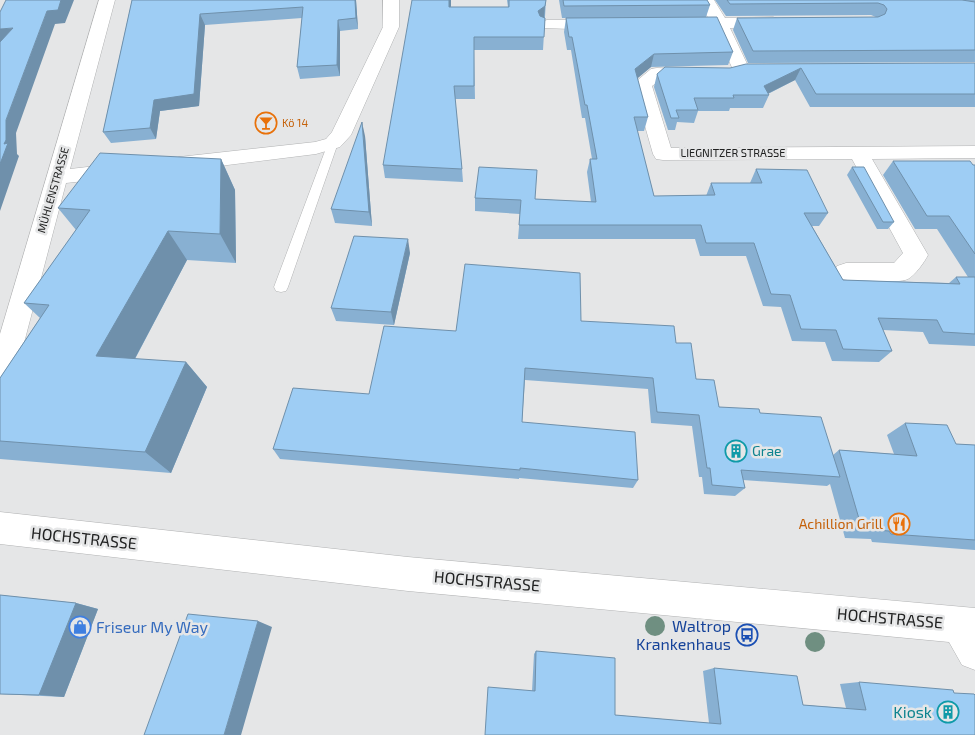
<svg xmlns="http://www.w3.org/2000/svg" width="975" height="735" viewBox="0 0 975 735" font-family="'Exo 2',sans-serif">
	<rect width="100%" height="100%" fill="#e5e6e7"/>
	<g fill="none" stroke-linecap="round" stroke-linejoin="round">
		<g stroke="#b1b2b3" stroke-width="1">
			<path id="service" d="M333 140 338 143 288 287 286 291 281 292 276 291 274 287 328 143Z"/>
		</g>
		<g stroke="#b1b2b3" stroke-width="1">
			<path id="minor" d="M99 0H115L70 169 122 163 129 165 133 170 129 175 122 177 66 183 14 381 10 389 0 393V334Z
				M383 0H399V27L351 135 340 147 316 154 179 171 172 169 169 164 172 159 179 157 315 142 326 139 332 132 383 27Z
				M698 0H714L725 18 773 17 779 19 781 22 779 25 773 27 730 28 750 70 747 74 741 75 735 74 714 28 677 27 675 24 677 21 709 19Z
				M547 20H603L609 22 611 25 609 28 603 30 541 28 539 25 541 22Z
				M657 68 701 70 704 74 701 78C682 83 669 73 652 86L671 148 975 146V158L872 159 928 255C924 263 915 275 908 279 898 284 849 282 837 278L834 272 837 266 846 263H894L903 253 852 159 663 160 656 159 653 154 633 84 651 69Z
				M0 512 408 557 975 608V670L962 665 949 642 408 591 0 544Z"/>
		</g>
		<use href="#service" fill="#fff" fill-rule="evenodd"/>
		<use href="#minor" fill="#fff" fill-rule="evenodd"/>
	</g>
	<g fill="#6f8f81">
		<circle cx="655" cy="626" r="10"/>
		<circle cx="815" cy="642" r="10"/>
	</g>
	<path fill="#88b0d2" d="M132 0H356L358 29 340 31V76L300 79 297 67 302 18 205 25 199 106 160 111 156 139 111 143 103 132Z
		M507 0H546L543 50H474L475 99H455L462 169 463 182 385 178 383 165 451 7H508Z
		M559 0H707L710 5 706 17 733 52 728 65 651 67 637 78 648 117 644 131H637L654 196H706L711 183H750L756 169 828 213 819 226H812L843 280 949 283 956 277H968L937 229H915L883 175 893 161 975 165V346L929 344 923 332 883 330 892 351 879 362 832 361 825 342 792 341 781 307 763 306 746 256H700L695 239H518L520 214 475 211V198L535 199 591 202 587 172 590 159H592L585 118H582L571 50H567L564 32 566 18H634H562Z
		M715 0H975V62L748 63 733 30 737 18 876 17 871 15 726 16Z
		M975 63V107H810L795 80 768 94 769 95 763 108H730L729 111H698L694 123 677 122 675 130H668L654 87 657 74 730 68Z
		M365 136 372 226 335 223 331 209Z
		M221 159 235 190 236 263 187 260 135 359 186 362 207 387 171 473 0 459V378L40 318 24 303 76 230 58 208Z
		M852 167 894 222 888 229H877L847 175Z
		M410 253 394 325 336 321 331 308Z
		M581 321 676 343 696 379 719 407 760 413 833 455 839 450 894 454 887 435 905 423 956 444 975 445V550L872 542 871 539 845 538 830 484 827 486 743 480 745 488 735 496 704 494 702 477H699L692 426 651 423 648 389 525 380 522 422 638 480 633 488 519 478V479L280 459 273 449 369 394 456 331Z
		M0 595 76 603 98 609 64 697 0 694Z
		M536 651 615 715 709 723 703 671 714 668 803 705 846 708 840 684 859 682 975 735H485L532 691 534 654Z"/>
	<path fill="#6f90ab" d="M61 0H74L65 23 55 24 16 133 17 154 19 156 0 211V164L6 120 47 11Z
		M355 0H356L358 29 356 18Z
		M449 0H451V6L449 20Z
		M545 6 544 19 537 24 538 11Z
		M200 14 205 25 199 106 160 111 156 139 150 128 154 100Z
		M338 20 340 31V76L337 65Z
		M13 28 0 43V29Z
		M654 54 651 67 632 83 635 69Z
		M801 68 795 80 765 95 764 86Z
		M362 122 365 136 372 226 369 212Z
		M221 159 235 190 236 263 220 234Z
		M168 231 187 260 123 381 96 356Z
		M408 239 410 253 394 325 391 312Z
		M186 362 207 387 171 473 145 452Z
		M76 603 98 609 64 697 39 695Z
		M258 621 272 627 241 735H224Z"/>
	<path fill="#9ecdf4" stroke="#6f90ab" d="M6 0H61L58 10 47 11 6 120V140L4 144 8 143 0 164V42L13 28 0 29V12Z
		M132 0H355L356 18 338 20 337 65 297 67 303 7 200 14 194 94 154 100 150 128 103 132Z
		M412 0H449V7H509V0H546L545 6 538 11 540 16 545 18 544 37H474V86H454L462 169 383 165Z
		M563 0H707L710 5 564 6Z
		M727 0H962L975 2V50L753 51 737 18 878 17 885 14 887 9 884 5 878 3 730 4Z
		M717 17 733 52 654 54 635 69 648 117H634L654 196 715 195 711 183H762L756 169 807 170 828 213H804L843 280 960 284 956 277H975V334L943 332 937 320 878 318 892 351 843 349 836 330 801 329 790 295 771 294 754 243H706L701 225H519L521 200 475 198 479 167 537 170 535 199 596 202 590 159H597L587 105H585L572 37H569L566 18Z
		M975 63V94H816L801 68 764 86 769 95H733L734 98H694L698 110H676L679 118H671L657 74 665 67 730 68 746 64Z
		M362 122 369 212 331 209Z
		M100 153 221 159 220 234 168 231 96 356 186 362 145 452 0 441V378L49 305 24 303 90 210 58 208Z
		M893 161H970L973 165H975V254L949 216H927Z
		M852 167H864L894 222H883Z
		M354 236 408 239 391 312 331 308Z
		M465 264 580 273 581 321 674 326 676 343H691L696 379 714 380 719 407 759 409 760 413 821 417 840 477 741 470 745 488 712 485 710 468H707L699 415 657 412 653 378 525 368 522 422 635 432 638 480 520 468V470L273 449 293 388 369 394 384 326 456 331Z
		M905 423 947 425 956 444 975 445V540L891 534 889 531 862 529 839 450 917 456Z
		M0 595 76 603 39 695 0 694Z
		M188 614 258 621 224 735H144Z
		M536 651 615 658V715L721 724 714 668 797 676 803 705 866 710 859 682 953 690 954 693 974 694 975 695V735H485L488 687 535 691Z"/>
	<defs>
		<g id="bar-ring" transform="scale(1.125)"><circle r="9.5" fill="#e5e6e7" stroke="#e8710a" stroke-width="1.5"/><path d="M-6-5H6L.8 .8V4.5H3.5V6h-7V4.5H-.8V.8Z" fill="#e8710a"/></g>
		<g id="building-ring" transform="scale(1.125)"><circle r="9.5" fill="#e5e6e7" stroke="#0f9aa8" stroke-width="1.5"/><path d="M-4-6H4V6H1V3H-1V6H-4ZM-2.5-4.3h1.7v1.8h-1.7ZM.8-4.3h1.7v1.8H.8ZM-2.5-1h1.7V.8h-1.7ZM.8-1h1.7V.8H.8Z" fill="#0f9aa8"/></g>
		<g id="restaurant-ring" transform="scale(1.125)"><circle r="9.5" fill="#e5e6e7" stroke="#e8710a" stroke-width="1.5"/><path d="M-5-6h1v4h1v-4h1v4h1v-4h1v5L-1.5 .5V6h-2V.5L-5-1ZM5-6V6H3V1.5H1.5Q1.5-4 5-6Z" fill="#e8710a"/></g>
		<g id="shop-ring" transform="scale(1.125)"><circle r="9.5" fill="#e5e6e7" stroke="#3f7fe0" stroke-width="1.5"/><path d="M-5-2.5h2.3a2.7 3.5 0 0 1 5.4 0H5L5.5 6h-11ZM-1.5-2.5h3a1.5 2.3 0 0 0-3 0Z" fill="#3f7fe0"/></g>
		<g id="bus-ring" transform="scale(1.125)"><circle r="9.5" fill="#e5e6e7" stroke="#1a4fb4" stroke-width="1.5"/><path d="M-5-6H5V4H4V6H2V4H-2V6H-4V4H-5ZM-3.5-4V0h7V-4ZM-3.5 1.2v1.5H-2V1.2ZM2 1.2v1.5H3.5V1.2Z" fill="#1a4fb4"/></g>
	</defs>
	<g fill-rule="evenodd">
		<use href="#bar-ring" x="266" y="123"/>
		<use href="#building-ring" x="736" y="451"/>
		<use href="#restaurant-ring" x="899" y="524"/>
		<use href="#shop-ring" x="80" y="627"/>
		<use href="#bus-ring" x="747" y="635"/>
		<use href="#building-ring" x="948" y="712"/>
	</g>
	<g text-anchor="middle" stroke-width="5" stroke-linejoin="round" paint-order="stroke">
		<g font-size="11" fill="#c56008" stroke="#e5e6e7" text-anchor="start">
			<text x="282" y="127">Kö 14</text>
		</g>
		<g font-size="11" fill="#202121" stroke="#e5e6e7">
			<text x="733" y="157">LIEGNITZER STRASSE</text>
			<text transform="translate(53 190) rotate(-74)" y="4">MÜHLENSTRASSE</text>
		</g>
		<g font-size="14" fill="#0d838f" stroke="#e5e6e7" text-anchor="start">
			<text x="752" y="456">Grae</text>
		</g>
		<g font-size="14" fill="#c56008" stroke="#e5e6e7" text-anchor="end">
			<text x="883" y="529">Achillion Grill</text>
		</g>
		<g font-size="16" fill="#202121" stroke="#e5e6e7">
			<text transform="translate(84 538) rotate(6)" y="6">HOCHSTRASSE</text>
			<text transform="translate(487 581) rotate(5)" y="6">HOCHSTRASSE</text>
			<text transform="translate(890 618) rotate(5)" y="6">HOCHSTRASSE</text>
		</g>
		<g font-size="16" fill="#164399" stroke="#e5e6e7" text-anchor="end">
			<text x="731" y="632">Waltrop<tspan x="731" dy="18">Krankenhaus</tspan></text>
		</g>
		<g font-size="16" fill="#366cbe" stroke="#e5e6e7" text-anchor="start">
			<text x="96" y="633">Friseur My Way</text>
		</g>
		<g font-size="16" fill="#0d838f" stroke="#e5e6e7" text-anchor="end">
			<text x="932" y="718">Kiosk</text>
		</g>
	</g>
</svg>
